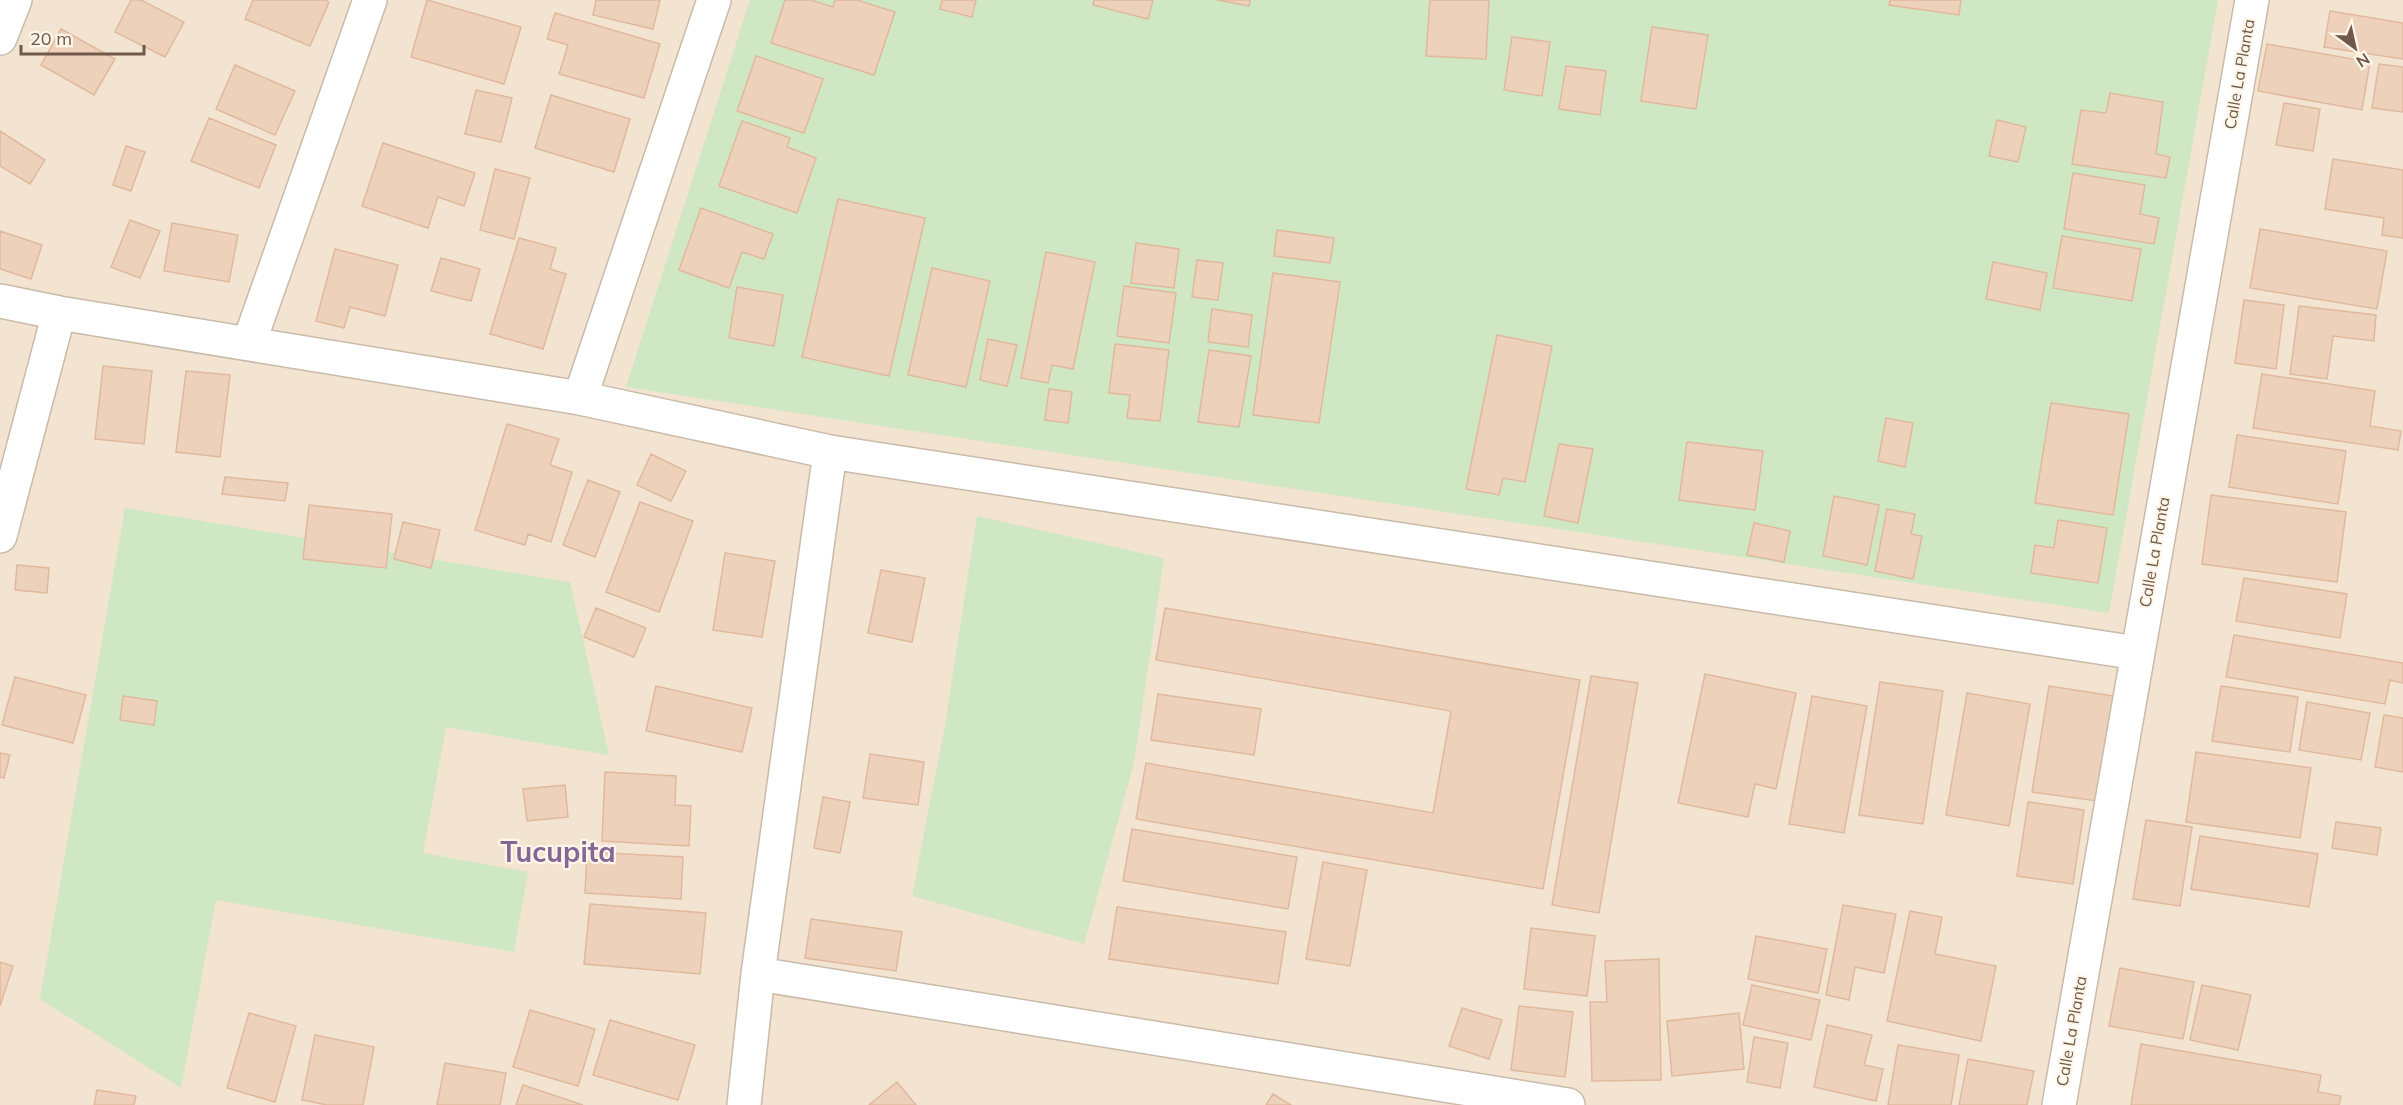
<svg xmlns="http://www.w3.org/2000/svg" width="2403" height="1105" viewBox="0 0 2403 1105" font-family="Mulish,sans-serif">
	<rect width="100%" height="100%" fill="#fbf2e2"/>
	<path fill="#f2e4d1" d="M0 0H2403V1105H0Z"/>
	<path fill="#cfe7c2" d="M750 0H2218L2109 613 626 387Z
		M125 508 570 582 609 755 446 727 423 853 528 872 514 952 216 900 181 1088 40 999Z
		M977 516 1164 558 1134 763 1084 944 912 896 945 725Z"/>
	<path fill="#eed1bb" stroke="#e0b99d" stroke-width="1.5" d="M131 0H141L184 22 165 57 115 32Z
		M253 0H325L329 2 310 46 245 19Z
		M427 0 521 27 504 84 411 57Z
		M596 0H660L653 29 593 15Z
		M785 0H811L833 7 835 0H857L895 12 874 75 771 43Z
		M942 0H976L972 17 940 9Z
		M1094 0H1153L1148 19 1093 5Z
		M1217 0H1250L1249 6Z
		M1430 0H1489L1486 59 1426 56Z
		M1890 0H1961L1959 15 1889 5Z
		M2330 11 2403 23V59L2324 47Z
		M555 13 660 44 644 98 559 74 568 45 547 39Z
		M1652 27 1708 35 1696 109 1641 101Z
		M61 29 115 59 94 95 41 65Z
		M1512 37 1550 42 1542 96 1504 90Z
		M2267 44 2370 62 2362 110 2258 91Z
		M756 56 823 79 804 133 737 111Z
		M2379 64 2403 67V112L2372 108Z
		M235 65 295 91 275 135 216 109Z
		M1566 66 1606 71 1600 115 1559 109Z
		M476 90 512 98 501 142 465 134Z
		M2110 93 2163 102 2156 154 2170 157 2166 178 2072 164 2081 110 2106 113Z
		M551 95 630 119 614 172 535 148Z
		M2284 103 2320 109 2313 151 2276 145Z
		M209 118 276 145 259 188 191 161Z
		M1997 120 2026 127 2018 162 1989 156Z
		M742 121 790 138 787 147 816 158 797 213 719 186Z
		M0 131 45 160 30 184 0 166Z
		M383 143 475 173 464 206 438 197 428 228 362 206Z
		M126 146 145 152 131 191 113 185Z
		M2333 159 2403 170V238L2382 235 2384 218 2325 209Z
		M495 169 530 178 514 239 480 230Z
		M2073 173 2145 185 2140 214 2159 218 2154 244 2064 229Z
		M838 199 925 218 889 376 802 357Z
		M701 208 773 234 764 259 742 252 729 288 679 270Z
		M130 220 160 231 140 278 111 267Z
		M172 223 238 235 229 282 164 271Z
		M2260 229 2387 251 2377 309 2250 288Z
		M1277 230 1334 238 1330 263 1274 256Z
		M0 231 42 245 31 279 0 269Z
		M2062 236 2141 249 2132 301 2053 288Z
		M519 238 556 248 550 269 566 274 543 349 490 334Z
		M1136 243 1179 249 1174 288 1131 283Z
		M335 249 398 265 385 316 350 307 344 328 316 321Z
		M1046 252 1095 262 1073 369 1052 365 1048 383 1021 378Z
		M441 258 480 269 471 301 431 291Z
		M1197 260 1223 263 1218 300 1192 297Z
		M1993 262 2047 273 2040 310 1986 299Z
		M932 268 990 281 966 387 908 375Z
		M1273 273 1340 282 1319 423 1253 415Z
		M1124 286 1176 293 1169 343 1117 336Z
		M737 287 783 295 774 346 729 338Z
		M2244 300 2284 305 2276 369 2235 363Z
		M2299 306 2376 315 2374 341 2333 336 2327 379 2290 374Z
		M1212 309 1252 315 1248 347 1208 342Z
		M1497 335 1552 346 1525 482 1503 478 1499 495 1466 489Z
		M988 339 1017 345 1007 386 980 380Z
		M1115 344 1169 350 1160 421 1127 418 1130 395 1109 393Z
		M1209 350 1251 356 1239 427 1198 422Z
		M103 366 152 371 144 444 95 439Z
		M186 371 230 375 220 457 176 452Z
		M2262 374 2375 391 2370 426 2401 431 2398 450 2253 428Z
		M1049 389 1072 392 1068 423 1045 420Z
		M2051 403 2129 414 2113 515 2035 503Z
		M1886 418 1913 423 1905 467 1878 461Z
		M507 424 559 439 550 465 572 472 551 542 528 534 525 545 475 530Z
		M2237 435 2346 451 2338 504 2229 487Z
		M1687 442 1763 451 1755 510 1679 500Z
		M1559 444 1593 449 1578 523 1544 516Z
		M651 454 686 471 671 501 637 485Z
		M225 477 288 483 285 501 222 494Z
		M588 480 620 492 595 557 563 545Z
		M2211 495 2346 512 2337 582 2202 564Z
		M1834 496 1879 505 1867 565 1823 556Z
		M640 502 693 521 659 612 606 592Z
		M309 505 392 514 386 568 303 559Z
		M1887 509 1915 514 1911 534 1922 536 1913 579 1875 571Z
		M2058 520 2107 528 2098 583 2031 573 2035 545 2054 548Z
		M403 522 440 530 431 568 394 559Z
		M1754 523 1790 531 1784 562 1747 555Z
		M725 553 775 561 762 637 713 630Z
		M17 565 49 568 47 593 15 590Z
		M881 570 925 578 912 642 868 633Z
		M2244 578 2347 594 2340 638 2236 621Z
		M596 608 646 628 634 657 584 637Z
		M1165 608 1580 680 1543 889 1136 819 1146 763 1433 813 1451 711 1156 660Z
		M2234 635 2403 663V683L2390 680 2385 704 2226 677Z
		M1705 674 1796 693 1776 789 1755 784 1748 817 1678 803Z
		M1591 676 1638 683 1599 913 1552 905Z
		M15 677 86 695 73 743 2 725Z
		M1880 682 1943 691 1923 824 1859 815Z
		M656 686 752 708 742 752 646 731Z
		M2049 686 2113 696 2097 801 2032 792Z
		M2221 686 2298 697 2290 752 2212 741Z
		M1967 693 2030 704 2009 826 1946 815Z
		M1158 694 1261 709 1254 755 1151 740Z
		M123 696 157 701 154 725 120 720Z
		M1812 696 1867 706 1844 833 1789 824Z
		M2307 702 2370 713 2361 760 2299 750Z
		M2384 715 2403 718V772L2375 767Z
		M2196 752 2311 768 2300 838 2186 822Z
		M0 753 10 755 4 778 0 777Z
		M870 754 924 762 918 805 863 798Z
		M605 772 676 776 675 805 691 806 689 846 602 841Z
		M565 785 568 817 527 821 523 789Z
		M823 797 850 802 840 853 814 848Z
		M2028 802 2084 810 2073 884 2017 876Z
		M2146 820 2192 827 2180 906 2133 899Z
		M2336 822 2381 828 2377 855 2332 848Z
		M1132 829 1297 857 1288 909 1123 881Z
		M2200 836 2318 854 2309 907 2191 889Z
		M587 852 683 857 681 899 585 893Z
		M1323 862 1367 870 1350 966 1306 959Z
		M590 904 706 913 700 974 584 964Z
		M1843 905 1896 914 1884 973 1855 967 1849 1000 1826 995Z
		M1117 907 1286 932 1278 984 1109 959Z
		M1910 911 1942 917 1935 954 1996 966 1981 1041 1887 1021Z
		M811 919 902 932 896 971 805 958Z
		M1531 928 1595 936 1587 996 1524 989Z
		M1756 936 1827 949 1818 993 1748 979Z
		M1659 959 1661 1080 1592 1081 1590 1002H1607L1605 961Z
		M0 962 13 966 0 1006Z
		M2120 968 2194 982 2183 1039 2109 1026Z
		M1752 985 1820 1000 1811 1040 1743 1025Z
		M2202 985 2251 995 2238 1050 2190 1040Z
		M1519 1006 1573 1012 1565 1077 1511 1070Z
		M1462 1008 1502 1020 1489 1059 1449 1046Z
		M530 1010 595 1029 578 1086 513 1067Z
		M249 1013 296 1026 275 1102 227 1088Z
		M1739 1013 1744 1069 1672 1076 1667 1021Z
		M610 1020 695 1045 678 1100 593 1075Z
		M1827 1025 1872 1035 1864 1065 1883 1069 1876 1101 1814 1087Z
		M315 1035 374 1047 363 1105H327L302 1100Z
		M1754 1037 1788 1043 1780 1088 1747 1082Z
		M2141 1044 2321 1075 2318 1092 2341 1096 2339 1105H2131Z
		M1898 1045 1959 1055 1951 1105H1888Z
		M1968 1059 2034 1071 2027 1105H1959Z
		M445 1063 506 1073 500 1105H437Z
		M897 1082 916 1105H869Z
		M523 1085 583 1105H516Z
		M97 1090 136 1096 134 1105H94Z
		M1273 1094 1291 1105H1266Z"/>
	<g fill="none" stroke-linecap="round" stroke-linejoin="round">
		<g stroke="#cabaa9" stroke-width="36">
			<path id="minor" d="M0 38 15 0
				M0 301 59 313 580 398 830 452 2137 653
				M249 343 370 0
				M580 398 714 0
				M0 536 59 313
				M758 974 1568 1105
				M744 1105 758 974 830 452
				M2059 1105 2252 0"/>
		</g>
		<use href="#minor" stroke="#fff" stroke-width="33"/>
	</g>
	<g text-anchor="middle" stroke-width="4.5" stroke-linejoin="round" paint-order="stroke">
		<g font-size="16" fill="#70594a" stroke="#fef6e8">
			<text transform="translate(2239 74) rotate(-80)" y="6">Calle La Planta</text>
			<text transform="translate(2154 552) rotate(-80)" y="6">Calle La Planta</text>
			<text transform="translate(2071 1031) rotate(-80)" y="6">Calle La Planta</text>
		</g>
		<g font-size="28" font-weight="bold" fill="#866694" stroke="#fef6e8">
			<text x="558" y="862">Tucupita</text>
		</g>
	</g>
	<g transform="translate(2355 48) rotate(147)" stroke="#fef6e8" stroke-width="4.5" paint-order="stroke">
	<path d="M0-4.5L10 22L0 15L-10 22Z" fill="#70594a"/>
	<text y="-9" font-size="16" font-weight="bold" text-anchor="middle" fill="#70594a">N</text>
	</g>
	<path d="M21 45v9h123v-9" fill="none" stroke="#70594a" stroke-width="3"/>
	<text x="30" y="45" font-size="18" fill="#70594a" stroke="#fef6e8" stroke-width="4.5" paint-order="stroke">20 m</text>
</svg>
